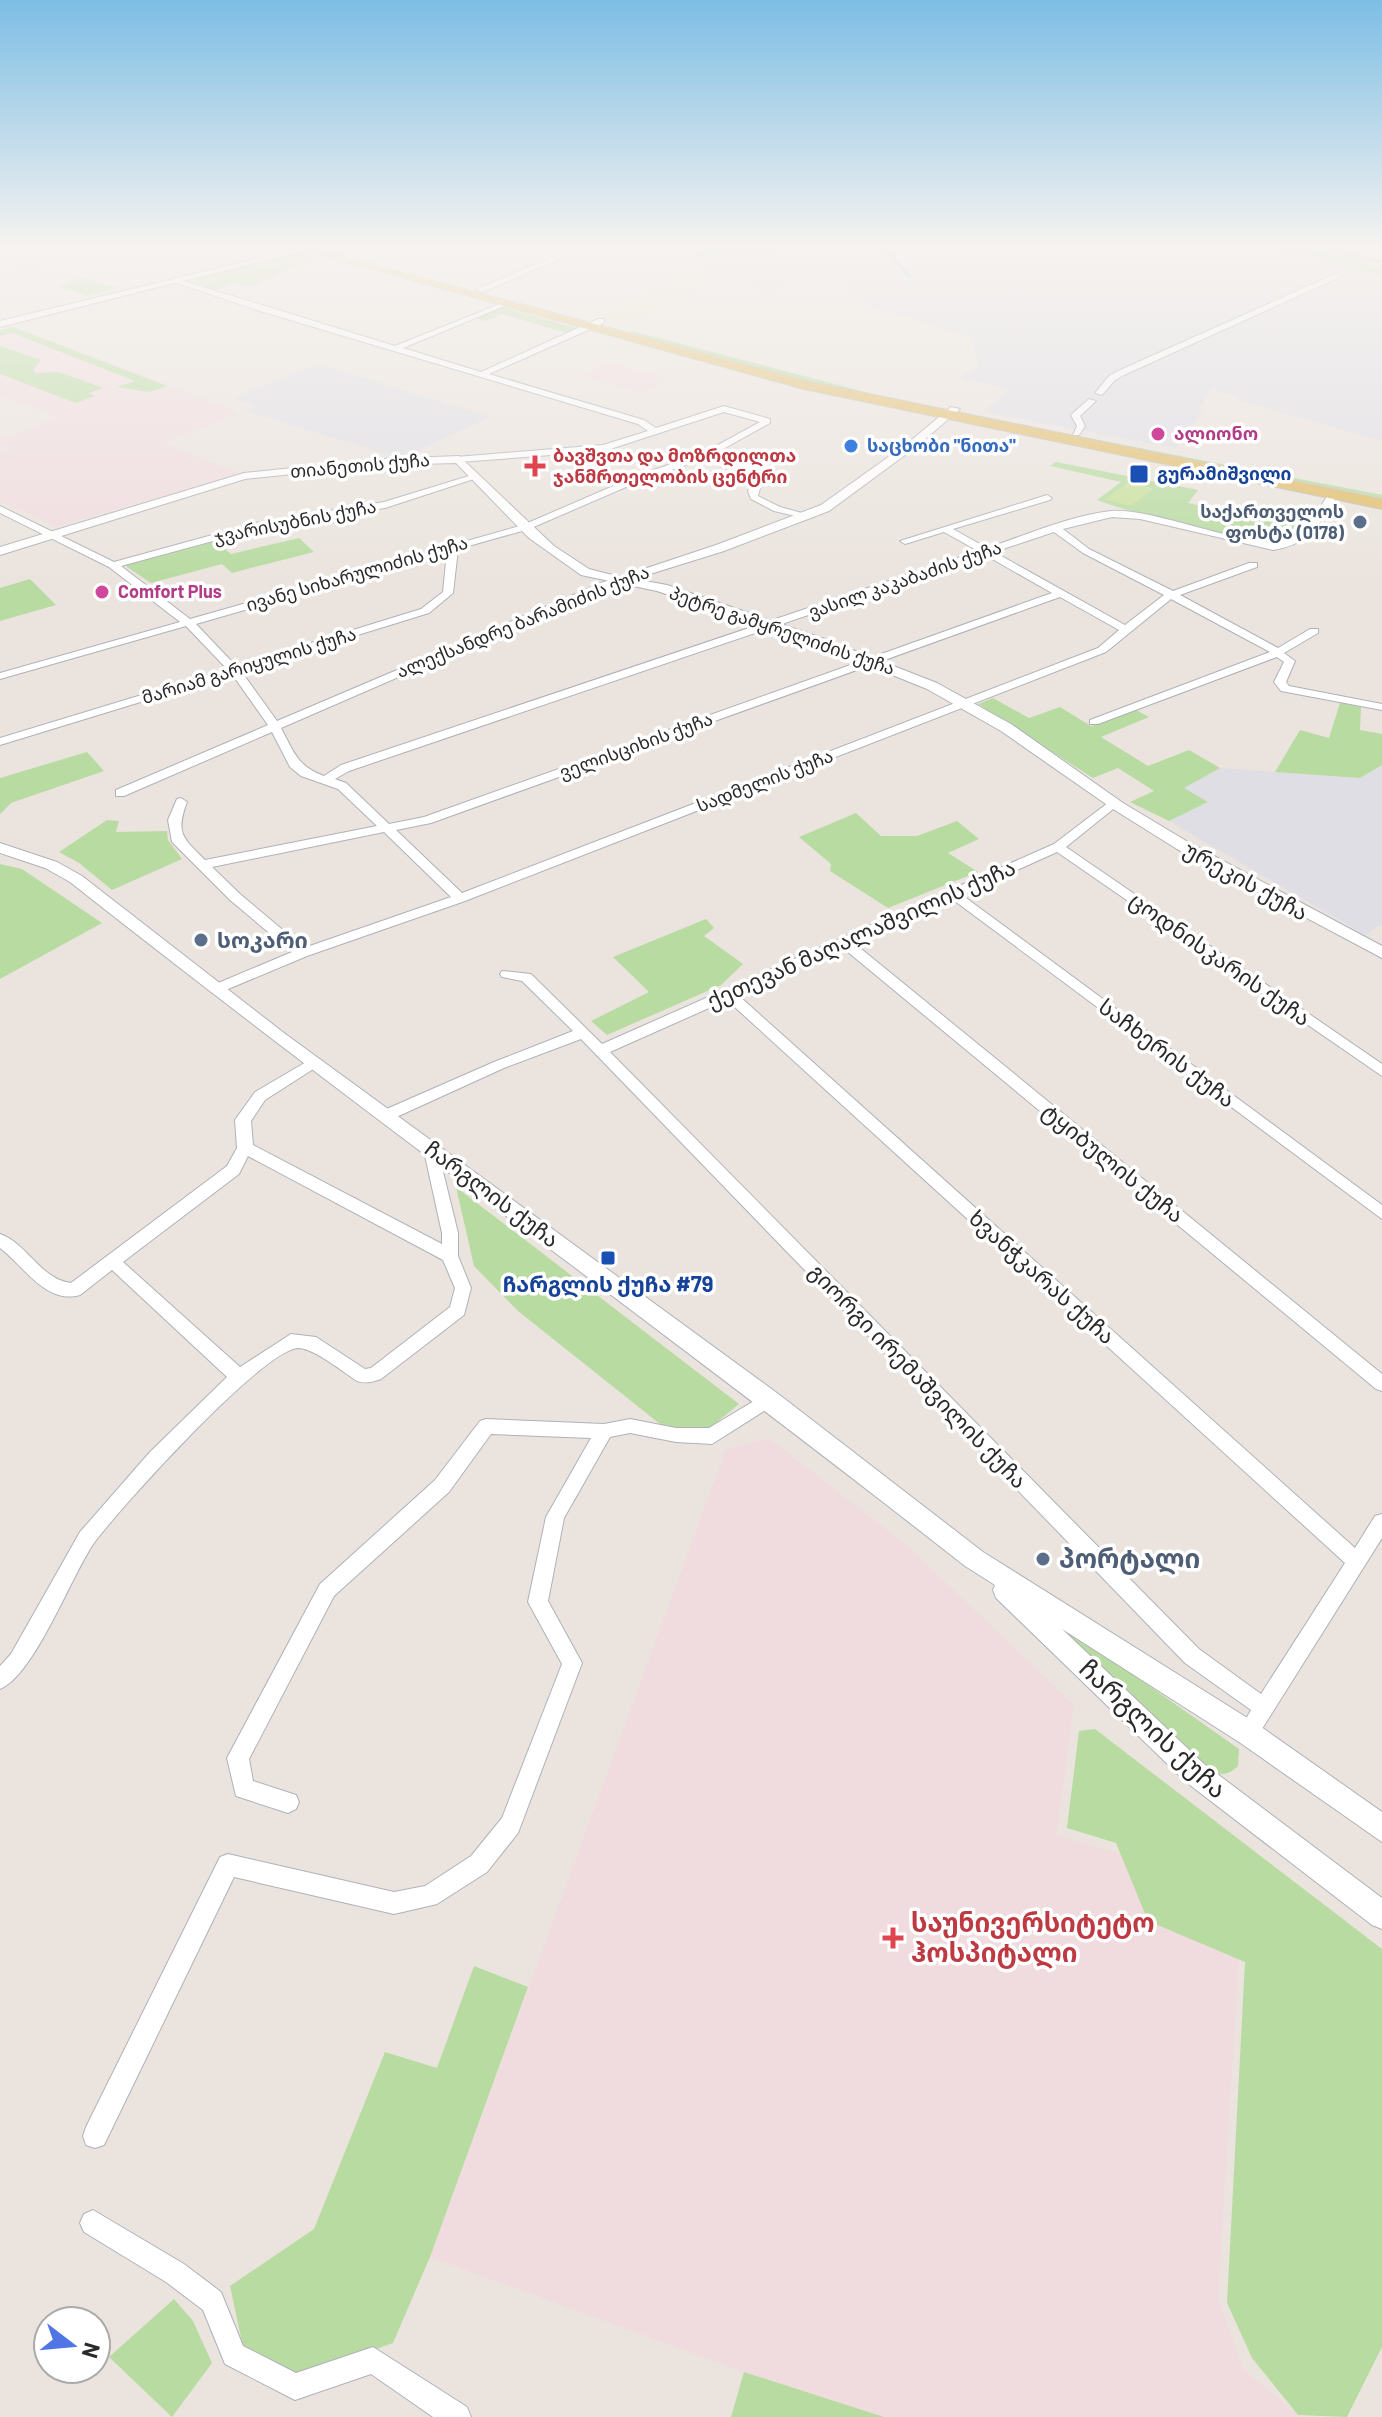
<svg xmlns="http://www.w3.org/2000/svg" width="1382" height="2417" viewBox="0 0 1382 2417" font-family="Barlow,'Noto Sans Georgian',sans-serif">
	<rect width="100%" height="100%" fill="#ebe4de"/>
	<path fill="#dfdee4" d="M113 247H181L197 251 175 259 137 248 70 270 55 265Z
		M780 247H1271L1382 276V441L1240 401 1234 395 1212 389 1200 408 1201 415 1176 448 984 412 1009 389 961 378 978 364 972 337 863 304 866 294 826 281 822 276 769 291 680 264 739 253 757 257Z
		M0 253 37 265 74 276 52 283 0 267Z
		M318 364 490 417 401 458 245 411 257 406 234 398Z
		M1382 765V924L1365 935 1169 821 1207 803 1183 788 1220 768 1359 778Z"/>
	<path fill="#eae0cf" d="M698 271 716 275 683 290 694 294 625 324 595 316Z"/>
	<path fill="#f0dcde" d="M14 326 240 413 164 443 240 473 56 527 0 501V454L11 450 0 445V440L59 417 0 395V330Z
		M607 362 668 379 641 393 579 375Z
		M769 1438 910 1548 1074 1705 1056 1835 1243 1889 1218 2298 1243 2369 1301 2417H884L744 2372 430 2257 726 1449Z"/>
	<path fill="#b8dba1" d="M685 247H730L745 250 753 247H780L757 257 739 253 678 262 702 251Z
		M1271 247H1309L1382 266V276Z
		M297 253 318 258 252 286 233 283 214 290 192 280Z
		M81 277 119 288 87 296 59 287Z
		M502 307 579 329 569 334 503 314 485 321 474 318Z
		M13 327 167 386 150 392 117 387 135 381 12 333 0 336V330Z
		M632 331 892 399 884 401 627 333Z
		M0 346 41 360 33 370 36 373 59 372 103 388 89 393 95 396 76 403 0 374Z
		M969 415 1382 495V498Z
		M1056 462 1198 490 1188 503 1305 527C1299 534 1295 540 1286 542 1253 548 1132 513 1097 500L1121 482 1050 466Z
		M299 538 314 552 232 573 222 564 151 583 124 565 215 541 231 554Z
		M30 579 56 605 0 621V588Z
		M993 698 1029 718 1060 707 1091 726 1136 710 1149 717 1101 737 1148 766 1189 750 1220 768 1184 788 1208 802 1169 821 1130 802 1154 791 1118 768 1093 778 978 704Z
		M1340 703 1361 707 1360 730 1382 734V765L1360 778 1275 772 1300 730 1329 738Z
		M87 752 104 771 11 803 0 814V778Z
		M856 813 881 836H917L957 821 979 839 948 853 978 872 888 908 830 871 831 864 799 837Z
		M107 820 119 821 116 832 167 831 168 840 182 859 112 890 79 863 59 852Z
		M0 864 22 869 102 923 0 979Z
		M706 919 714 928 704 936 743 964 721 985 607 1035 591 1021 649 992 613 957Z
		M456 1187 739 1404 711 1427 665 1428 518 1311 474 1266Z
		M1023 1597 1239 1749 1238 1766C1228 1775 1222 1776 1209 1771Z
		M1095 1729 1382 1949V2347L1347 2417 1298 2415 1252 2358 1227 2303 1245 1962 1148 1921 1116 1843 1067 1828 1079 1731Z
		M474 1966 528 1987 430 2257 393 2343 300 2376 243 2347 230 2286 314 2229 385 2052 437 2068Z
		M174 2299 193 2321 212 2363 172 2417 109 2357Z
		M744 2372 884 2417H731Z"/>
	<path fill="#c9e19d" d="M1129 482 1154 489 1130 506 1105 499Z"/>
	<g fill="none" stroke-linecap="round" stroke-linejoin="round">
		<path stroke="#7dcce1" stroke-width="3" d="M878 247 890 254 910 277"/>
		<g stroke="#aeb1b9" stroke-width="2">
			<path id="minor" d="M570 247H577L580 250 483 292 476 290 571 249Z
				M1335 274 1342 276 1124 375 1115 380 1102 395 1095 393 1109 376 1118 371Z
				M174 278 395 346 507 301V305L403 348 481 372 598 319H604V323L489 374 644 420 656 428 724 406 770 419V423L716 453 753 465 764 472 758 496 780 507 813 516 808 519 774 511 751 499 748 491 756 475 747 469 708 457 640 481 529 529 458 549 453 593 429 613 241 671 277 721 618 576 627 578 281 728C294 752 297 766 324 776L341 765 978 551 944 532 905 544 900 541 1047 495 1052 498 1050 500 953 529 987 548C1027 535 1068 516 1111 511 1155 507 1261 555 1291 539 1309 530 1319 508 1330 492H1336L1338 494C1319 524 1311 544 1273 550L1140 519 1112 517 1063 529 1089 549 1173 591 1249 563H1257V567L1180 595 1278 648 1310 629H1318V633L1284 653 1295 661 1286 682 1289 686 1382 704V710L1281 691 1274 682 1284 662 1277 657 1098 724H1090V720L1270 652 1171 599 1106 652 465 901 307 956 221 992H211L209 989 211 986 292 952 230 900 172 842 168 820 177 799 181 798 187 802C175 834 183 838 205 860L377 826 338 789 301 776 290 767 272 732 124 796H116V790L268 725 232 674 0 745V738L227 669 186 626 0 679V673L180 622 109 567 0 513V506L114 562 256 523 384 502 472 475 480 477 385 508 257 529 121 566 190 619 523 525 634 477 705 452 760 422 724 412 604 451 459 462 456 461V457L603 445 648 431 638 424 260 311 174 282ZM1054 532 1083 553 1164 595 1125 625 994 552ZM447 552 443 592 421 609 236 666 196 624ZM985 555 1052 593 424 817 389 824 346 783 335 779 349 771ZM1060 597 1119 630 1098 648 462 893 396 830 431 823ZM384 832 451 897 304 948 240 894 212 867Z
				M1089 399 1096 401 1080 416 1085 426 1079 435H1073L1077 426 1071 415Z
				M1113 799 1119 803 1117 806 1066 847 1382 1064V1076L1057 852 962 895 1382 1205V1219L952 899 854 943 1382 1374V1391L1376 1389 843 948 738 995 1355 1548 1375 1516 1382 1514V1538L1255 1740 1248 1743 1241 1740 1238 1733 1251 1710 1185 1663 581 1039 504 1068 392 1119H382L379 1115 382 1111 494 1062 573 1031 522 981 502 977 500 974 502 971 531 974 602 1044 1054 844ZM727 1000 1345 1563 1261 1694 1199 1649 610 1052Z
				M313 1058 320 1063 318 1066 265 1100 251 1121 253 1145 442 1244V1233L424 1151 432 1146 437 1147 458 1233V1256L471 1288 464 1315 381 1379C373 1382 365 1384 357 1381 343 1372 315 1349 299 1348 264 1348 119 1509 94 1543 71 1576 34 1676 0 1689V1666L11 1654 80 1532 150 1452 227 1377 112 1270 80 1295C46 1305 23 1265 0 1248V1234C28 1244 40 1279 71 1283L227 1166 237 1148 235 1120 255 1092ZM248 1156 443 1260 455 1288 450 1307 371 1368 365 1369 316 1337 291 1334 240 1367 123 1262 239 1174Z
				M769 1392 775 1394 778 1399 775 1404 712 1444 676 1442 630 1433 610 1437 564 1518 548 1601 582 1663 518 1833 487 1872 437 1904 394 1914 234 1877 104 2145 95 2148 86 2145 83 2136 86 2127 220 1857 228 1854 394 1892 425 1886 471 1856 502 1818 562 1664 528 1602 546 1517 591 1438 491 1434 449 1492 334 1596 249 1759 253 1781 296 1795 299 1802 296 1809 288 1813 236 1796 227 1758 320 1584 435 1480 480 1421 486 1419 604 1424 630 1419 676 1428H709Z
				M93 2210 184 2264 221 2292 243 2346 296 2373 373 2347 467 2407 471 2417H433L371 2374 295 2400 225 2364 203 2310 166 2282 84 2232 80 2223 84 2214Z"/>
		</g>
		<g stroke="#aeb1b9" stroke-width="2">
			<path id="tertiary" d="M305 247H318L0 327V321Z
				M951 407 960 409 916 447 829 511 724 551 634 579 667 585 822 638 937 683 1011 724 1123 803 1188 842 1382 946V958L1177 849 1113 809 1001 731 927 689 813 643 657 591 581 575 529 538 456 463 381 465 245 479 0 555V547L244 473 381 459 459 456 554 546 589 569 620 577 716 545 821 505 908 443Z
				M0 843 57 862 82 876 284 1033 777 1393 983 1552 1257 1724 1382 1812V1842L1239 1742 1062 1629 1204 1764 1382 1898V1929L1372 1925 1186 1782 996 1598 993 1590 995 1585 965 1566C670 1334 365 1115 70 882L45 868 0 853Z"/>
		</g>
		<g stroke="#aeb1b9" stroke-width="2">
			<path id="secondary" d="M1370 247H1382V251L1371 249Z"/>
		</g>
		<g stroke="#c3c3c3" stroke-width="2">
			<path id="primary" d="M292 247H309L806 381 1382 499V509L804 389Z"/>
		</g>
		<use href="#minor" fill="#fff" fill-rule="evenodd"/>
		<use href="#tertiary" fill="#fff" fill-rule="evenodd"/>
		<use href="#secondary" fill="#fff" fill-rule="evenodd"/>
		<use href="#primary" fill="#e1be6d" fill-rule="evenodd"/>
		<path stroke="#a1a5b2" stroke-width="3" d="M1323 247 1382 262"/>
	</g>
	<linearGradient id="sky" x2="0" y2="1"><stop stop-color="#7dbee5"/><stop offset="0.42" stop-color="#f6f3f0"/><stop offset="1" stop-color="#f6f3f0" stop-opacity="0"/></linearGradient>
	<rect width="1382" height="585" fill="url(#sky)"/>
	<g fill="#d1479c" stroke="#fff" stroke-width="3">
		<circle cx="1158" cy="434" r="8"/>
		<circle cx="102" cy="592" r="8"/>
	</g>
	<circle fill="#3f7fe0" stroke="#fff" stroke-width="3" cx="851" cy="446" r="8"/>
	<g fill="#e0444e" stroke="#fff" stroke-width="3">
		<path d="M531 454h8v8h8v8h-8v8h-8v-8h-8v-8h8z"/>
		<path d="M889 1926h8v8h8v8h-8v8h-8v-8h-8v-8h8z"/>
	</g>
	<g fill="#1a4fb4" stroke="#fff" stroke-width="3">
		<rect x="1129" y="464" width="20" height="20" rx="4"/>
		<rect x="600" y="1250" width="16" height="16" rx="4"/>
	</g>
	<g fill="#5c6f8a" stroke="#fff" stroke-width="3">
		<circle cx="1360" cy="522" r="8"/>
		<circle cx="201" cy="940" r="8"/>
		<circle cx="1043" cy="1559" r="8"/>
	</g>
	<g text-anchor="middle" stroke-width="7" stroke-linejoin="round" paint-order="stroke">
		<g font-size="18" font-weight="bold" fill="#b23c85" stroke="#fff" text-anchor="start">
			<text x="1174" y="440">ალიონო</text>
			<text x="118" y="598">Comfort Plus</text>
		</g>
		<g font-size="18" font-weight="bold" fill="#366cbe" stroke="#fff" text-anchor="start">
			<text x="867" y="452">საცხობი "ნითა"</text>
		</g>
		<g font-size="18" font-weight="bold" fill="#be3a42" stroke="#fff" text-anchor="start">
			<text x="553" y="462">ბავშვთა და მოზრდილთა<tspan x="553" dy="21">ჯანმრთელობის ცენტრი</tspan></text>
		</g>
		<g font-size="18" fill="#2a2a2a" stroke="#fff">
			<text transform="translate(360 466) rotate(-5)" y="6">თიანეთის ქუჩა</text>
			<text transform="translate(295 522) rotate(-11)" y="6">ჯვარისუბნის ქუჩა</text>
			<text transform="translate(357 574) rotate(-16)" y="6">ივანე სიხარულიძის ქუჩა</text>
			<text transform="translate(905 580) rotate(-19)" y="6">ვასილ კაკაბაძის ქუჩა</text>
			<text transform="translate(523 622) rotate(-22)" y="6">ალექსანდრე ბარამიძის ქუჩა</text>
			<text transform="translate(782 631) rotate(19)" y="6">პეტრე გამყრელიძის ქუჩა</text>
			<text transform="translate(249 666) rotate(-17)" y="6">მარიამ გარიყულის ქუჩა</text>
			<text transform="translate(636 746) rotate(-20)" y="6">ველისციხის ქუჩა</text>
			<text transform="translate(765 781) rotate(-21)" y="6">სადმელის ქუჩა</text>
		</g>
		<g font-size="18" font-weight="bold" fill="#164399" stroke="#fff" text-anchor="start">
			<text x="1157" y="480">გურამიშვილი</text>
		</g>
		<g font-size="18" font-weight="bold" fill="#4e5e75" stroke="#fff" text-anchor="end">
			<text x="1344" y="518">საქართველოს<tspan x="1344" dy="21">ფოსტა (0178)</tspan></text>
		</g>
		<g font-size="22" fill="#2a2a2a" stroke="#fff">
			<text transform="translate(1246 881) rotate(29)" y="8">ურეკის ქუჩა</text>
			<text transform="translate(861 934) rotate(-24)" y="8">ქეთევან მაღალაშვილის ქუჩა</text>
			<text transform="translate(1220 959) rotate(35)" y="8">ცოდნისკარის ქუჩა</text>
			<text transform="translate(1167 1053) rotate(37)" y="8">საჩხერის ქუჩა</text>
			<text transform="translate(1113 1163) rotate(39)" y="8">ტყიბულის ქუჩა</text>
			<text transform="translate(492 1194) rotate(37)" y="8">ჩარგლის ქუჩა</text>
			<text transform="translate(1042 1277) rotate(42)" y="8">ხვანჭკარას ქუჩა</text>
			<text transform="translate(918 1376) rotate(46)" y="8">გიორგი ირემაშვილის ქუჩა</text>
		</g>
		<g font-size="22" font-weight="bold" fill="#4e5e75" stroke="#fff" text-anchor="start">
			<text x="217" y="948">სოკარი</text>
		</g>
		<g font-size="22" font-weight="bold" fill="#164399" stroke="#fff">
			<text x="608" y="1292">ჩარგლის ქუჩა #79</text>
		</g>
		<g font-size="26" font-weight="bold" fill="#4e5e75" stroke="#fff" text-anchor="start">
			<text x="1059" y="1568">პორტალი</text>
		</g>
		<g font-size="26" fill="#2a2a2a" stroke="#fff">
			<text transform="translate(1153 1729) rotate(43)" y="9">ჩარგლის ქუჩა</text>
		</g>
		<g font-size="26" font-weight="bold" fill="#be3a42" stroke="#fff" text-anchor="start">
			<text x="911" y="1932">საუნივერსიტეტო<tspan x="911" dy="30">ჰოსპიტალი</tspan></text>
		</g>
	</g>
	<g transform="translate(72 2345) rotate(106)"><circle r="38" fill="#ffffff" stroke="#aaaaaa" stroke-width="2"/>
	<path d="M0-6L14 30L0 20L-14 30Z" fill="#5075e5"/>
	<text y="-12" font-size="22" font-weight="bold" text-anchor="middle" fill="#2a2a2a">N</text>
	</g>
</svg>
